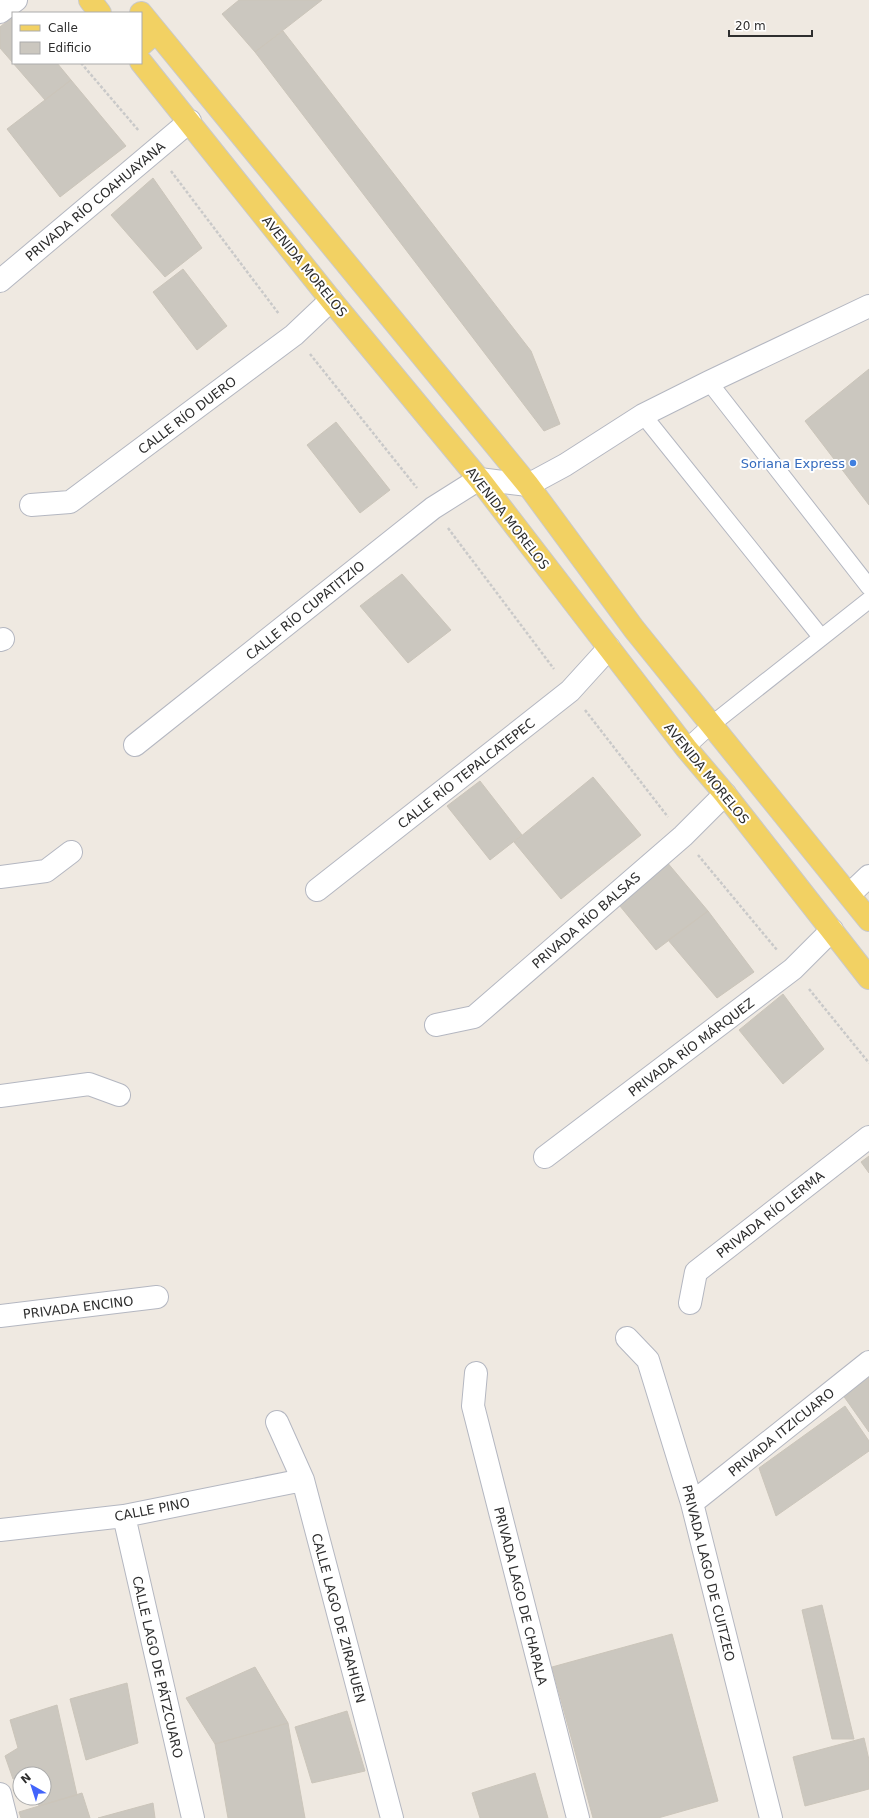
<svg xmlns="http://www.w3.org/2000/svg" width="869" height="1818" viewBox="0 0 869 1818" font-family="'DejaVu Sans',sans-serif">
	<rect width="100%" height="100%" fill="#efe9e1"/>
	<path fill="#cbc7bf" stroke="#cbc5ba" d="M239 0H322L255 52 222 14Z
		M13 16V63H57L71 80 45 100 0 48V27Z
		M283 31 531 351 560 424 544 431 255 52Z
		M71 80 126 146 60 197 7 129Z
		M153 178 202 248 165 277 111 215Z
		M183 269 227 326 197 350 153 292Z
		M869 369V505L805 421Z
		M336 422 390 490 360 513 307 445Z
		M402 574 451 630 408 663 360 606Z
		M593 777 641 835 561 899 514 842Z
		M480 781 522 835 490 860 447 806Z
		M666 861 708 911 656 950 615 900Z
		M708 911 754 972 717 998 668 940Z
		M783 994 824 1049 783 1084 739 1030Z
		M869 1156V1173L861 1162Z
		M869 1370V1432L840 1391Z
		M845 1406 869 1441V1451L776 1516 759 1468Z
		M822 1605 854 1739H832L802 1610Z
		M672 1634 718 1801 658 1818H593L552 1667Z
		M255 1667 288 1723 215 1744 186 1698Z
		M127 1683 138 1743 86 1760 70 1699Z
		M57 1705 77 1795 39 1806 37 1798H44V1774H20V1777L13 1779 5 1756 18 1748 10 1720Z
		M347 1711 365 1771 312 1783 295 1727Z
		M288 1723 305 1818H228L215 1744Z
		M864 1738 869 1760V1789L805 1806 793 1757Z
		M535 1773 548 1818H480L472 1793Z
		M82 1793 90 1818H21L19 1812Z
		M153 1803 155 1818H98Z"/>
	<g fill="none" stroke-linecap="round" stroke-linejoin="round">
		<g stroke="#b4b7c1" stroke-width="18">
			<path id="lane" d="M709 382 869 587
				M643 415 821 637
				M686 748 711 725 869 600"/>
		</g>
		<g stroke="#b4b7c1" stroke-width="24">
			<path id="street" d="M0 12 16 0
				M0 281 190 121
				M31 505 70 502 294 335 331 300
				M0 640 3 639
				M135 745 433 508 479 479 528 485 565 465 643 415 709 382 869 306
				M0 877 46 871 71 852
				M317 890 570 691 609 648
				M850 894 869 876
				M436 1025 474 1017 683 836 725 794
				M0 1096 89 1084 119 1095
				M545 1157 793 969 832 930
				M690 1303 696 1272 869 1137
				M0 1316 157 1297
				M627 1338 648 1360 692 1503 771 1818
				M476 1373 473 1406 578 1818
				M277 1422 303 1480 392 1818
				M692 1503 869 1362
				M124 1516 193 1818
				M0 1530 124 1516 303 1480
				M0 1794 6 1818"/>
		</g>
		<g stroke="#c9c9c9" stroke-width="24">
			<path id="primary" d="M90 0 100 13
				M141 13 528 485 634 629 869 920
				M141 45 156 32
				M141 62 331 300 479 479 686 748 725 794 869 978"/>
		</g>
		<path stroke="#c9c9c9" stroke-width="2.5" stroke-dasharray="3 2" stroke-linecap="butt" d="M81 63 139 131
			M171 171 279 314
			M310 354 417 488
			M448 528 554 669
			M585 710 668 817
			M698 855 777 950
			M809 989 869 1063"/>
		<use href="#lane" stroke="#fff" stroke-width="16"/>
		<use href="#street" stroke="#fff" stroke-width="22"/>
		<use href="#primary" stroke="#f2d163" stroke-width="22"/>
	</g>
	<circle fill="#3f7fe0" stroke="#fff" stroke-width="1.5" cx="853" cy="463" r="4"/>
	<g text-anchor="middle" stroke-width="4" stroke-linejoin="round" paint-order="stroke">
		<g font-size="13" fill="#2e2e2e" stroke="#fff">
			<text transform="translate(95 201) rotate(-40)" y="5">PRIVADA RÍO COAHUAYANA</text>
			<text transform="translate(305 266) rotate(51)" y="5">AVENIDA MORELOS</text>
			<text transform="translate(187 415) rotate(-37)" y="5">CALLE RÍO DUERO</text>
			<text transform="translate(508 518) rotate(52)" y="5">AVENIDA MORELOS</text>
			<text transform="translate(305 610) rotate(-39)" y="5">CALLE RÍO CUPATITZIO</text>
			<text transform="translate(466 773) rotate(-38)" y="5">CALLE RÍO TEPALCATEPEC</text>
			<text transform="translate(707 773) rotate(51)" y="5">AVENIDA MORELOS</text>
			<text transform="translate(586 920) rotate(-41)" y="5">PRIVADA RÍO BALSAS</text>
			<text transform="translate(691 1047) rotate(-37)" y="5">PRIVADA RÍO MÁRQUEZ</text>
			<text transform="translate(770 1214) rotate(-38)" y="5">PRIVADA RÍO LERMA</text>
			<text transform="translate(78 1307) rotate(-7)" y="5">PRIVADA ENCINO</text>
			<text transform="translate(781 1432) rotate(-39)" y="5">PRIVADA ITZICUARO</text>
			<text transform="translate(152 1509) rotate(-11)" y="5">CALLE PINO</text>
			<text transform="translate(709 1573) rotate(76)" y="5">PRIVADA LAGO DE CUITZEO</text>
			<text transform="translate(521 1596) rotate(76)" y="5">PRIVADA LAGO DE CHAPALA</text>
			<text transform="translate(339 1618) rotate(75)" y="5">CALLE LAGO DE ZIRAHUEN</text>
			<text transform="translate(158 1667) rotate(77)" y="5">CALLE LAGO DE PÁTZCUARO</text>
		</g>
		<g font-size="13" fill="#366cbe" stroke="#fff" text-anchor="end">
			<text x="845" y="468">Soriana Express</text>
		</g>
	</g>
	<rect x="12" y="12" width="130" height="52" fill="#ffffff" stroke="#ababab"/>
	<rect x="20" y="25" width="20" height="6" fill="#f2d163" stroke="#ababab"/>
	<text x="48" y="32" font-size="12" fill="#2e2e2e">Calle</text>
	<rect x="20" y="42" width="20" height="12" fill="#cbc7bf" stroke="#ababab"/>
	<text x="48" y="52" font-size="12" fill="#2e2e2e">Edificio</text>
	<g transform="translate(32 1786) rotate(321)"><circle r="19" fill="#ffffff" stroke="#ababab"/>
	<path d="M0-3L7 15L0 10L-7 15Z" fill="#4264fb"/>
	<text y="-6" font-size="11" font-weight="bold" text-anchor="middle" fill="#2e2e2e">N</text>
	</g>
	<path d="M729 30v6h83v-6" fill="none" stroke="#2e2e2e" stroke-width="2"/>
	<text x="735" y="30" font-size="12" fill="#2e2e2e" stroke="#ffffff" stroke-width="3" paint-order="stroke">20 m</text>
</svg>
